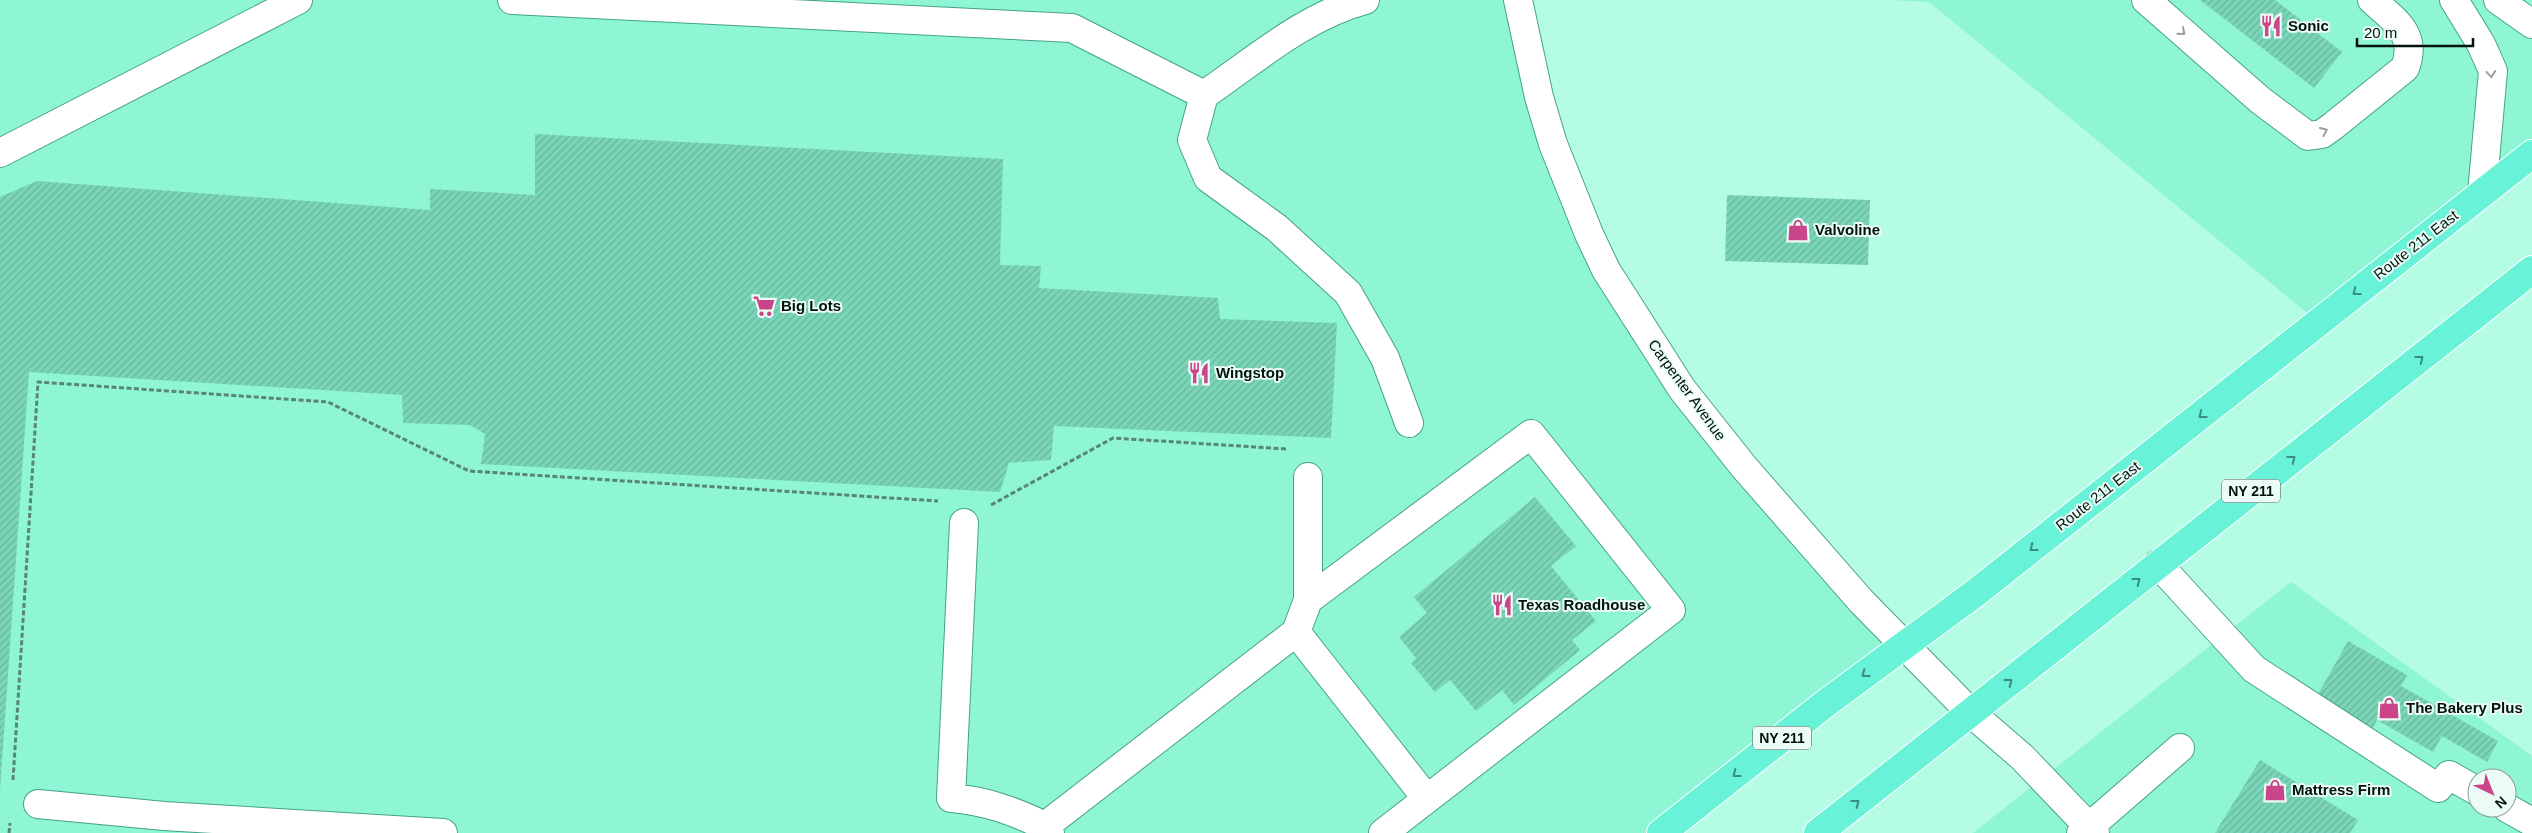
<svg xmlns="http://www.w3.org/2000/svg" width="2532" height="833" viewBox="0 0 2532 833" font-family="Arial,sans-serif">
	<defs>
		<pattern id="building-hatch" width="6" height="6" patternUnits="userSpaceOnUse" patternTransform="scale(1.25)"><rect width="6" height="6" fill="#7ad5b9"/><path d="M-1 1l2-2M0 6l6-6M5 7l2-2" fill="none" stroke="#68b69e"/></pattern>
	</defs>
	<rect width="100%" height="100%" fill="#b5fce4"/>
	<path fill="#8ef5d5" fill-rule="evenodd" d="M0 0H1518L1553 144 1682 389 1904 645 1664 833H0Z
		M1889 0H2532V154L2318 322 1929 2Z
		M2291 582 2532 756V833H1973ZM2477 778H2507V808H2477Z"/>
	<path fill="url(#building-hatch)" d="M2200 0H2275L2342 52 2314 88Z
		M535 134 1003 159 1000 265 1041 266 1039 288 1218 298 1220 319 1337 323 1331 438 1054 426 1051 460 1009 463 1000 492 481 464 485 434 470 425 403 423 402 395 29 372 0 790V197L37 181 430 210V189L535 195Z
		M1727 195 1870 200 1868 265 1725 261Z
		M1535 497 1576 546 1551 566 1596 621 1572 640 1580 650 1514 705 1502 690 1476 711 1450 680 1435 692 1411 663 1416 658 1399 637 1427 613 1414 597Z
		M2348 641 2407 675 2401 686 2498 741 2487 762 2442 736 2433 752 2377 720 2373 728 2317 696Z
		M2260 760 2358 820 2350 833H2215Z"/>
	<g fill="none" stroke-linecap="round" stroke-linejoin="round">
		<g stroke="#46a289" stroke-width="30">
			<path id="minor" d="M512 0 1072 28 1204 95C1255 60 1305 16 1365 0
				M1518 0 1539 97 1553 144 1589 234 1606 270 1682 389 1744 467 1861 601 1971 713 2022 757 2089 827 2081 833
				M2146 0 2260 100 2308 136 2322 134 2333 126 2405 68C2418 34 2395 21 2372 0
				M2454 0 2481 44 2493 71 2482 193
				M2498 0 2532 24
				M1204 95 1192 140 1208 178 1277 228 1348 293 1385 358 1409 423
				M0 153 298 0
				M964 523 951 798C987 801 1013 811 1045 826
				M2158 564 2254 669 2438 788 2449 775 2477 791
				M1308 600 1531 434 1671 610 1383 833
				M1296 632 1427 799
				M38 804 164 816 443 833
				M2507 808 2532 822
				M1050 833 1045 826 1296 632 1308 600V477
				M2095 833 2089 827 2180 748"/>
		</g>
		<g stroke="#fff" stroke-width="30">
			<path id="major" d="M1661 833 1826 703 1974 594 2532 154
				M1818 833 2532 270"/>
		</g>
		<path stroke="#588575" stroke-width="3" stroke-dasharray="5 2.5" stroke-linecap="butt" d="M991 505 1113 438 1287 449
			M13 780 38 382 328 402 469 471 938 501
			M9 833 10 823"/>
		<use href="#minor" stroke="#fff" stroke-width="28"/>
		<use href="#major" stroke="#68f2d7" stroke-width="28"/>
	</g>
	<defs><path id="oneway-chevron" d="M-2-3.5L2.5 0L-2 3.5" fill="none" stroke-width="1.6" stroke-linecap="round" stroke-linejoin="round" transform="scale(1.25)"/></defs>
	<g stroke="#99a19e">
		<use href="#oneway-chevron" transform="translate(2182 32) rotate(41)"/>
		<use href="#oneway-chevron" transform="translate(2491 74) rotate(85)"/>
		<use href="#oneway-chevron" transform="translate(2324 131) rotate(-24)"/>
	</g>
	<g stroke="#398e7c">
		<use href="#oneway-chevron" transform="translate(2356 292) rotate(142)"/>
		<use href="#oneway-chevron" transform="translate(2420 359) rotate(-38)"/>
		<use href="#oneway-chevron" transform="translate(2202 415) rotate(142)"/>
		<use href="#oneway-chevron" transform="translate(2292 459) rotate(-38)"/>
		<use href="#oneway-chevron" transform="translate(2033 548) rotate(142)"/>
		<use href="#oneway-chevron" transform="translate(2137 581) rotate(-38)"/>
		<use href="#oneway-chevron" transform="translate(1865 674) rotate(143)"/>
		<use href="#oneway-chevron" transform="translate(2009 682) rotate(-38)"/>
		<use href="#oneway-chevron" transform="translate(1736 774) rotate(142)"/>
		<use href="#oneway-chevron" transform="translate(1856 803) rotate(-38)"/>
	</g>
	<defs>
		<g id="restaurant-bare" transform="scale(1.725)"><path d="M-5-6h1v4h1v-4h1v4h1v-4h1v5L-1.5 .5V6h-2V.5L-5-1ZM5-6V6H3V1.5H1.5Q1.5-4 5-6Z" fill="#ca4589" stroke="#ebfcf6" stroke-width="2.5" paint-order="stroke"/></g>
		<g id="shop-bare" transform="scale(1.725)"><path d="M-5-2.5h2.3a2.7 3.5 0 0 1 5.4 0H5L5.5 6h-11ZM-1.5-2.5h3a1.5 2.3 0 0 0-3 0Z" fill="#ca4589" stroke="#ebfcf6" stroke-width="2.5" paint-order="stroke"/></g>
		<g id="supermarket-bare" transform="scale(1.725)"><path d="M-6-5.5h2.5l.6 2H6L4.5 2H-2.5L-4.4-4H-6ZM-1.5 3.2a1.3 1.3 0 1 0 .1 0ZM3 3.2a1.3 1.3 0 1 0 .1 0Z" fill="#ca4589" stroke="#ebfcf6" stroke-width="2.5" paint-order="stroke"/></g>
	</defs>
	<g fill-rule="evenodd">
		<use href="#restaurant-bare" x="2271" y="26"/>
		<use href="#shop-bare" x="1798" y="230"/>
		<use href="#supermarket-bare" x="764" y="306"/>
		<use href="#restaurant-bare" x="1199" y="373"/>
		<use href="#restaurant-bare" x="1502" y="605"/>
		<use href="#shop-bare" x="2389" y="708"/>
		<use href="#shop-bare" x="2275" y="790"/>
	</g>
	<g text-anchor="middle" stroke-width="4" stroke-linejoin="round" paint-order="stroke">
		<g fill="#ebfcf6" stroke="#465a53" stroke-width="1">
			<rect x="2222" y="479.5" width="58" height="23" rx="4"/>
			<rect x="1753" y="726.5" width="58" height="23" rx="4"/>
		</g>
		<g font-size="14" font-weight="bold" fill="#00140d">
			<text x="2251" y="496">NY 211</text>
			<text x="1782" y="743">NY 211</text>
		</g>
		<g font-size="15" font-weight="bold" fill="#00140d" stroke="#ebfcf6" text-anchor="start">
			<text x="2288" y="31">Sonic</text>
			<text x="1815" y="235">Valvoline</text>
			<text x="781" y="311">Big Lots</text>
			<text x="1216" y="378">Wingstop</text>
			<text x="1518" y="610">Texas Roadhouse</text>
			<text x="2406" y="713">The Bakery Plus</text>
			<text x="2292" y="795">Mattress Firm</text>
		</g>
		<g font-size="15" fill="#00140d" stroke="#ebfcf6">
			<text transform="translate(2416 245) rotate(-38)" y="5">Route 211 East</text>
			<text transform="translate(1687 390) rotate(54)" y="5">Carpenter Avenue</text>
			<text transform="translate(2098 496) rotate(-38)" y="5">Route 211 East</text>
		</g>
	</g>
	<g transform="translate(2492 793) rotate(137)"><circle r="24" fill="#ebfcf6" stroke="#8d9f99"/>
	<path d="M0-4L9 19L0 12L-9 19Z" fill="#ca4589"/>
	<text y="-8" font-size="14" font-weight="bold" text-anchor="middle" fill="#00140d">N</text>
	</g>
	<path d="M2357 38v8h116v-8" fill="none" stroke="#00140d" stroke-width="2.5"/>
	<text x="2364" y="38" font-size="15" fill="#00140d" stroke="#ebfcf6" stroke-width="4" paint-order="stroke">20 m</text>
</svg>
